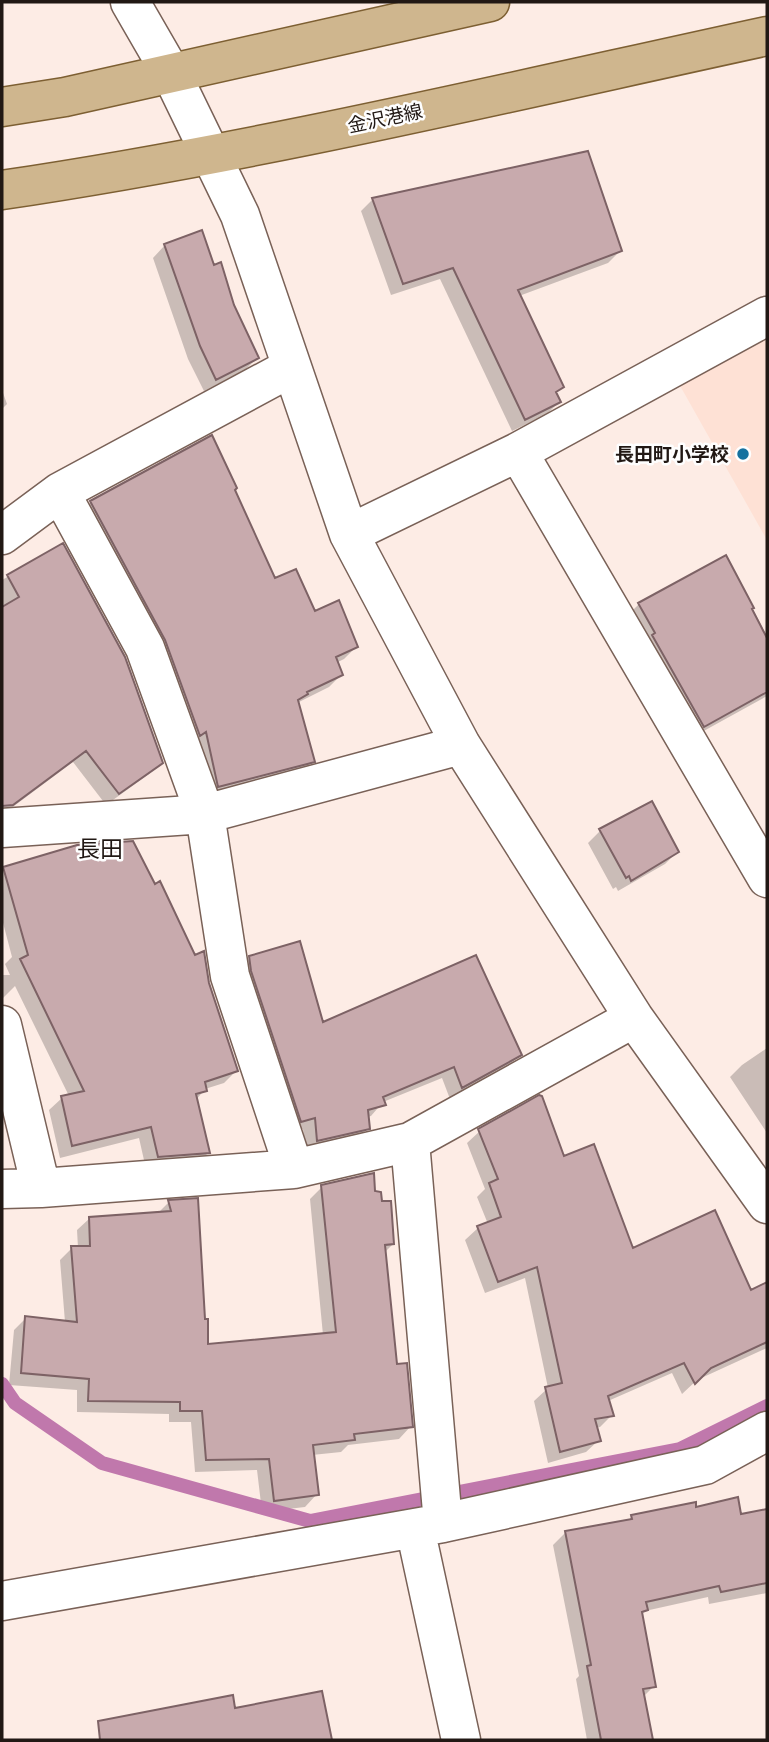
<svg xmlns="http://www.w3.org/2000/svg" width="769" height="1742" viewBox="0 0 769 1742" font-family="Ubuntu,'Noto Sans JP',sans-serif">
	<rect width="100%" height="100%" fill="#fdece5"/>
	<path fill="#fee1d5" d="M767 319V540L670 368Z"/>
	<path fill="#0003" d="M373 199 620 251 608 263 519 296 562 387 555 394 559 402 547 414 512 431 440 279 391 295 361 211Z
		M165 245 213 268 257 358 245 370 204 391 188 359 153 258Z
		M2 390 7 404 2 409Z
		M233 490 274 580 356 647 344 659 336 663 341 675 329 687 297 703 313 761 301 773 206 798 79 514 91 502Z
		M62 546 161 762 149 774 106 805 73 762 2 815V580Z
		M725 557 767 636V696L691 738 627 616 639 604Z
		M652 804 677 852 665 864 618 891 616 887 613 889 588 843 600 831Z
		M4 869 208 983 236 1071 224 1083 205 1089 196 1100 208 1153 196 1165 146 1169 139 1138 60 1158 49 1110 62 1098 69 1096 15 986 2 999V975H10L5 964 12 957 2 919Z
		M250 958 322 1024 520 1055 507 1067 450 1099 442 1078 383 1102 371 1116 367 1117 368 1128 356 1141 305 1152 303 1129 289 1133 238 970Z
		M767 1048V1133L730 1077 742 1065Z
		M480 1131 563 1159 632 1250 750 1292 767 1284V1348L697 1380 682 1394 672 1373 608 1401 612 1415 600 1427 595 1428 599 1440 586 1452 548 1463 534 1401 548 1388 525 1278 485 1293 465 1240 478 1228 488 1224 477 1197 485 1189 467 1143Z
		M322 1187 374 1193 393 1244 384 1253 395 1366 411 1426 399 1439 348 1445 341 1452 312 1455 317 1494 305 1507 262 1512 257 1470 195 1472 191 1422H169V1414L77 1412V1390L9 1385 14 1330 26 1318 65 1322 60 1260 72 1248H78L77 1230 90 1218 157 1214 169 1202 206 1346 323 1335 310 1199Z
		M695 1509 739 1516 767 1511V1593L709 1604 708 1597 645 1611 641 1615 654 1686 643 1697 651 1740H587L576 1679 579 1676 553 1545 565 1533 628 1521 632 1517Z
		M321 1693 330 1740H153L150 1723 234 1710Z"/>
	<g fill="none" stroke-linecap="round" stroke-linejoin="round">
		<path stroke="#c078ac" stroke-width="14" d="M2 1384 15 1403 102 1463 310 1521 680 1449 767 1406"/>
	</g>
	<path fill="#c8aaad" stroke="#7d6265" stroke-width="2" d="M588 151 622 251 518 290 564 387 556 392 561 402 525 420 453 268 403 284 372 198Z
		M202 230 214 265 221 262 234 305 259 358 216 380 200 346 164 244Z
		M212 435 237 488 235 490 275 578 296 569 315 611 339 600 358 647 336 657 343 675 307 692 308 694 298 700 315 762 218 787 206 732 200 736 165 640 90 501Z
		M63 543 125 657 163 763 119 794 86 751 13 805 2 806V607L19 597 7 575Z
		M726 555 754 608 752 609 767 638V692L704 727 652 635 655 633 638 603Z
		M652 801 679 852 631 881 629 876 626 878 599 829Z
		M133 841 155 884 160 881 195 955 204 951 209 983 238 1071 205 1082 207 1091 196 1094 210 1153 158 1157 151 1127 72 1146 61 1096 84 1091 20 959 28 955 3 867 77 845Z
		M300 941 323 1022 476 955 522 1055 462 1088 454 1067 383 1097 386 1105 368 1110 370 1129 317 1141 315 1118 301 1122 251 971 249 956Z
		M539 1095 542 1096 564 1156 594 1144 633 1248 715 1210 751 1290 767 1282V1342L711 1368 695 1384 684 1363 608 1396 614 1416 595 1419 601 1441 560 1452 545 1387 562 1383 537 1267 498 1282 477 1226 501 1217 489 1183 498 1179 478 1129Z
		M374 1173 375 1191 381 1192 382 1201H391L394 1244 385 1245 397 1364 407 1363 413 1427 354 1434 355 1440 313 1445 319 1495 274 1501 269 1459 206 1460 202 1411H180V1402L88 1401 89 1379 21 1373 25 1316 77 1322 71 1246H90L89 1217 171 1211 168 1200 198 1198 205 1319H208V1344L336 1332 321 1185Z
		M738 1497 741 1514 767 1509V1583L721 1592 719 1586 646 1602 648 1610 642 1612 656 1687 643 1689 653 1740H601L587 1666 591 1665 565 1531 632 1519 631 1515 696 1502V1507Z
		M322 1691 332 1740H100L98 1721 233 1695 235 1708Z"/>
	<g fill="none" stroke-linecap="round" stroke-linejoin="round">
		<g stroke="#796157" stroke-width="41">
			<path id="minor" d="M130 2 171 73 240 215 349 534 461 745 634 1018 767 1204
				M518 452 767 878
				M60 492 145 648 205 814 230 976 294 1169
				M349 534 518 452 767 316
				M2 535 60 492 292 367
				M2 828 205 814 461 745
				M2 1025 41 1188
				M410 1142 443 1523
				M2 1189 41 1188 294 1169 410 1142 634 1018
				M415 1528 461 1740
				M2 1601 443 1523 705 1465 767 1431"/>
		</g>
		<g stroke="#7d5f32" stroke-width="41">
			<path id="major" d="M2 107 65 97 490 2
				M2 190C259 152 513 91 767 36"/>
		</g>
		<use href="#minor" stroke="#fff" stroke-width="38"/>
		<use href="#major" stroke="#cfb68e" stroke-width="38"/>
	</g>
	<circle fill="#15719f" stroke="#fefefe" stroke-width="2.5" cx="743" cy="454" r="7"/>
	<g text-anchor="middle" stroke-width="5" stroke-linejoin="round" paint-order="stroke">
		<g font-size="19" fill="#211814" stroke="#fefefe">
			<text transform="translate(385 118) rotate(-12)" y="7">金沢港線</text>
		</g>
		<g font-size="19" font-weight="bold" fill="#211814" stroke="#fefefe" text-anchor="end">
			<text x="729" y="461">長田町小学校</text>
		</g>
		<g font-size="23" fill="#211814" stroke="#fefefe">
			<text x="100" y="857">長田</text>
		</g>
	</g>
	<rect width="769" height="1742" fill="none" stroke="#211814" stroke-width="7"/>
</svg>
